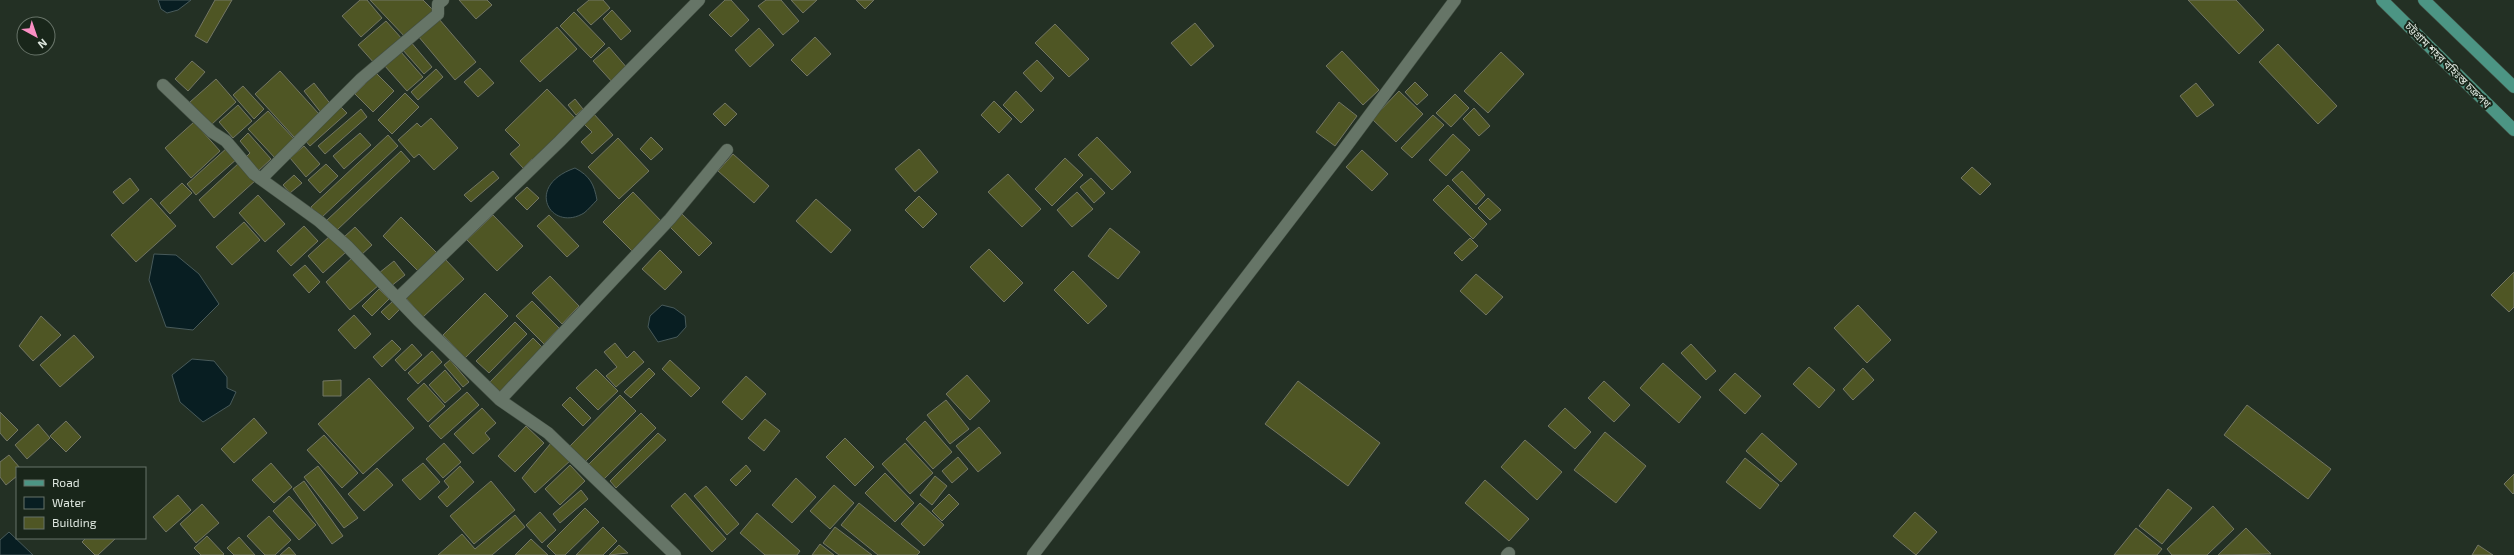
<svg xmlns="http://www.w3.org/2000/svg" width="2514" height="555" viewBox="0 0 2514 555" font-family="'Exo 2','Noto Sans Bengali',sans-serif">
	<rect width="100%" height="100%" fill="#233024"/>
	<path fill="#081e22" stroke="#485a5a" d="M158 0H191L178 10 167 13 161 9Z
		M575 168C590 176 594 184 597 200 593 204 588 210 584 213 551 233 523 186 575 168Z
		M154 254 176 255 199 274 219 304 193 330 166 327 149 280Z
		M662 305 674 308 685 316 686 327 677 337 658 342 648 327 650 316Z
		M192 359 214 361 227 377V388L236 392 230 405 203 422 180 402 172 375Z
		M9 532 33 555H0V540Z"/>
	<path fill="#4f5624" stroke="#737664" d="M215 0H232L207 43 195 36Z
		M360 0H367L382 18 361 37 342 16Z
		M370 0H423L435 12 407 39Z
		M459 0H487L492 5 476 19Z
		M589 0H603L610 8 591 25 577 10Z
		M725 0H731L749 20 731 37 709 15Z
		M766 0H781L799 21 783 35 758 6Z
		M791 0H817L803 13Z
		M856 0H874L865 9Z
		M2188 0H2236L2264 30 2239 54Z
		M612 10 631 31 621 40 603 19Z
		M574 12 605 44 591 58 560 26Z
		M439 19 476 62 455 80 418 36Z
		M386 21 403 40 375 64 358 45Z
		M1195 23 1214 46 1191 66 1171 43Z
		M1055 24 1089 59 1069 77 1035 43Z
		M557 27 577 49 540 82 520 61Z
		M759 28 774 45 750 67 735 50Z
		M815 37 831 54 807 76 791 60Z
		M410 41 432 67 424 74 402 49Z
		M2278 44 2337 106 2318 124 2259 62Z
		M609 47 628 69 613 83 593 61Z
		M1342 51 1379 90 1363 105 1326 66Z
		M401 52 423 77 407 91 384 65Z
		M1501 52 1524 74 1488 113 1464 91Z
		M1037 60 1054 78 1041 92 1023 73Z
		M192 61 205 72 188 91 175 79Z
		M480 68 494 83 478 97 464 82Z
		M436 69 443 77 418 100 411 92Z
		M280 71 319 114 294 137 255 94Z
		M376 73 394 91 373 112 355 94Z
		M216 79 236 102 211 125 190 102Z
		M1415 82 1428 95 1417 105 1405 92Z
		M314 83 332 106 322 114 304 91Z
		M2196 83 2214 105 2197 117 2180 96Z
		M243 86 264 109 254 119 233 95Z
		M547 89 578 121 536 162 532 159 523 168 510 154 520 145 505 130Z
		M1016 91 1034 110 1021 123 1003 105Z
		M1399 91 1423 114 1396 142 1372 119Z
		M405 93 419 107 392 134 378 120Z
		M1455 94 1469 108 1451 127 1436 113Z
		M575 99 583 109 576 115 568 105Z
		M994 101 1012 119 999 133 981 115Z
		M1339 102 1357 116 1335 146 1316 132Z
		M725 103 737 114 725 126 713 114Z
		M238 105 252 121 233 138 219 122Z
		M340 106 347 113 310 146 303 138Z
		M1474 108 1490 126 1479 136 1463 119Z
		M361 109 367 117 325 154 318 146Z
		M268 111 295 140 275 158 248 129Z
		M593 113 613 135 592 154 581 142 592 132 583 123Z
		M1433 115 1444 125 1412 158 1401 148Z
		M431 118 458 148 434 170 419 154 414 158 398 140 417 123 421 127Z
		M194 122 220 151 191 178 165 148Z
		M248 133 271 159 256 173 244 159 250 153 240 141Z
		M360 133 371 145 344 169 333 156Z
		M1453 134 1470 150 1446 176 1429 160Z
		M388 135 398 146 321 218 311 207Z
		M651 137 663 149 651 160 640 149Z
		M1097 137 1131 172 1112 190 1078 155Z
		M618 138 649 171 619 199 588 167Z
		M304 146 320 164 306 177 290 158Z
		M228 147 238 158 196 195 187 184Z
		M919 149 938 172 915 192 895 169Z
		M1362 150 1388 174 1372 191 1346 167Z
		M401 151 410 161 337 230 327 220Z
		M733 154 769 186 754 203 718 171Z
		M1065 158 1083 175 1052 206 1035 189Z
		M240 162 256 180 214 218 199 200Z
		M326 164 338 176 320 193 308 180Z
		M1972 167 1991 184 1980 195 1961 178Z
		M493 171 499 178 471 202 464 195Z
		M1462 171 1485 195 1476 205 1452 180Z
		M1008 174 1041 209 1022 227 988 192Z
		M294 175 302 183 290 193 283 185Z
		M130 178 139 190 123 204 113 192Z
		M1091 178 1105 193 1094 203 1080 187Z
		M182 183 192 193 170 214 160 203Z
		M1448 185 1487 224 1473 239 1433 200Z
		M527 187 539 198 527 210 515 198Z
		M633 192 663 223 634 253 603 222Z
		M1077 192 1093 209 1072 227 1057 210Z
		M258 195 285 224 265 242 239 213Z
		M919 196 937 214 923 228 905 210Z
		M151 198 176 226 136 262 111 235Z
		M1488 198 1501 210 1490 220 1478 208Z
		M816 199 851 230 831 253 796 221Z
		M682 214 712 243 699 256 670 227Z
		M493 215 523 246 497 271 467 240Z
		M549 215 579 246 567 257 537 226Z
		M401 217 438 254 420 273 383 236Z
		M244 222 260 240 232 265 216 247Z
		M304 226 318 241 291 266 277 251Z
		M355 227 372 245 360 256 344 237Z
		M1110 228 1140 252 1118 279 1088 256Z
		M331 235 346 252 323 273 308 256Z
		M1470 238 1478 246 1462 261 1454 253Z
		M989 249 1023 283 1004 302 970 267Z
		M660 250 682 272 665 290 642 269Z
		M353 257 379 285 350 310 326 282Z
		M444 258 464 279 423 317 403 295Z
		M394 261 405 275 390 287 379 273Z
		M305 265 320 282 309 293 293 275Z
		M1073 271 1107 306 1088 324 1054 290Z
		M2514 272V307L2509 312 2491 295Z
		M1476 274 1503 297 1486 315 1460 291Z
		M550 276 579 306 562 324 532 293Z
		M379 289 389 299 372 316 362 306Z
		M485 293 508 316 465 358 443 335Z
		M393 301 401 308 389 320 381 312Z
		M532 301 559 328 544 344 516 316Z
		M1858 305 1891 340 1867 363 1834 328Z
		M354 315 371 334 355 349 338 330Z
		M41 316 61 335 33 361 19 346Z
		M515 322 527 334 489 373 476 361Z
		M74 335 94 357 60 387 40 365Z
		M533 338 543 348 499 392 489 383Z
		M392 340 401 349 382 367 373 357Z
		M615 343 627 358 634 351 644 362 616 387 606 376 617 367 604 352Z
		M412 344 422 355 405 371 395 360Z
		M1691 344 1716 371 1706 380 1681 353Z
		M432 351 442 362 418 384 408 373Z
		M450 360 469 382 463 387 444 365Z
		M670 360 700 388 691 397 662 369Z
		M1663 363 1701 397 1679 423 1640 388Z
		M1809 367 1835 390 1819 408 1793 384Z
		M649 368 655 374 631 398 624 392Z
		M1863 368 1874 380 1853 400 1843 389Z
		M596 369 618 391 598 410 576 388Z
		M445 370 461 389 445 403 429 385Z
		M1735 373 1761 396 1745 414 1719 390Z
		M967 375 990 401 970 420 946 394Z
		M746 376 766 394 742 420 722 402Z
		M369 378 414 428 363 474 318 424Z
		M341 380V396H323V381Z
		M1298 381 1380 443 1348 486 1265 424Z
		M1604 381 1630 405 1614 422 1588 398Z
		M424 383 445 406 428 422 407 399Z
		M467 392 479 405 441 439 429 426Z
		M620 395 636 411 585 462 570 446Z
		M570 397 591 418 583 426 562 405Z
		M946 400 969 429 950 444 927 415Z
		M2247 405 2331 469 2308 499 2224 435Z
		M482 408 496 423 485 433 490 439 473 454 454 434Z
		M1565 408 1591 432 1575 449 1548 426Z
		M0 412 18 430 7 441 0 433Z
		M641 413 656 428 604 479 589 464Z
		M254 418 267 433 234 463 221 449Z
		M765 419 780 431 764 451 748 438Z
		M66 421 81 437 66 452 50 436Z
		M925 421 952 452 933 469 906 439Z
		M38 424 50 438 27 459 15 445Z
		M526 426 544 443 515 472 498 456Z
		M979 427 1001 453 978 472 956 446Z
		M1605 432 1646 466 1616 503 1574 470Z
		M658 433 666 440 616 488 610 481Z
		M1762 433 1797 464 1781 482 1746 451Z
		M324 435 358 473 342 488 307 450Z
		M845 438 874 467 855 486 826 457Z
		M1525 440 1562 472 1537 500 1501 467Z
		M444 443 461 462 443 478 426 459Z
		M551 443 571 460 535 493 522 478Z
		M905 443 933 473 910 494 882 464Z
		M9 455 20 468H17V476L6 485 0 477V462Z
		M958 457 968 469 952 483 942 471Z
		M1745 458 1779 485 1760 509 1726 482Z
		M271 463 292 487 274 503 252 480Z
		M423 463 440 482 420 500 402 480Z
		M570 465 585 481 560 505 545 489Z
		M746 465 751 471 736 486 730 480Z
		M318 466 358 518 344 528 304 477Z
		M460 466 474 482 447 507 438 497 449 487 444 481Z
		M377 468 393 485 364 511 348 494Z
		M885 473 914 503 895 522 865 493Z
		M2514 474V493L2513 494 2504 484Z
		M935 476 947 486 932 505 920 495Z
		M796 478 816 497 792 523 772 505Z
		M1485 480 1529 519 1509 541 1465 503Z
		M304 481 343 536 332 544 293 489Z
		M491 481 515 510 474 544 450 516Z
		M834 485 854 503 830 529 810 511Z
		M706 486 739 524 727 535 694 496Z
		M2168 489 2192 508 2162 544 2139 526Z
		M581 490 588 499 560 523 553 514Z
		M685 493 726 539 712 552 671 506Z
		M949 494 959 504 942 521 932 511Z
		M178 495 191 510 166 532 153 517Z
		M289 496 316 525 299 540 273 511Z
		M859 503 920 552 917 555H878L841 525Z
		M920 503 944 525 924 546 901 524Z
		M202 504 219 523 196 543 180 524Z
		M2213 506 2234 529 2207 555H2172L2167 549Z
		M585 508 599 522 565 555H556L547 546Z
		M540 512 556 530 542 543 526 525Z
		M1915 512 1937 532 1916 555 1893 536Z
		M757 513 800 551 797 555H765L740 533Z
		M515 515 525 527 492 555H438L462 534 475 549Z
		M269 516 291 540 275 555H265L247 536Z
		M603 527 617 541 603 555H576Z
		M835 527 872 555H839L823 543Z
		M2136 528 2162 549 2157 555H2114Z
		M2246 528 2271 554 2218 555Z
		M207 536 224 554 223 555H201L194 548Z
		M239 537 255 555H234L227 548Z
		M86 538H116L98 555H95L82 542Z
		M531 539 548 555H515Z
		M820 544 834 555H812Z
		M619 545 628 553 609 555Z
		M2478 545 2493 555H2472Z
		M289 547 296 555H280Z"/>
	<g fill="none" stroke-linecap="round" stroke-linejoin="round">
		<g stroke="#424e43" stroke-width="13">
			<path id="street" d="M163 85 212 132 226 141 254 174 319 221 347 246 419 321 500 400 548 433 675 555
				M261 179 361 79 438 14V4L443 0
				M398 298 560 141 699 0
				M500 400 670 219 727 150
				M1033 555 1345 148 1455 0
				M1507 555 1509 553"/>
		</g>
		<g stroke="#424e43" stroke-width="13">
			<path id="primary" d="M2382 0 2514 130
				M2424 0 2514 87"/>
		</g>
		<use href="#street" stroke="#667567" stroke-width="12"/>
		<use href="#primary" stroke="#4c9584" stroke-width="12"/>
	</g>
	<g text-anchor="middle" stroke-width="4" stroke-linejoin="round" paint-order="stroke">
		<g font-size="11" fill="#dde6de" stroke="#19261a">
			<text transform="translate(2448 65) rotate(45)" y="4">চট্টগ্রাম শহর বহিঃস্ত চক্রপথ</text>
		</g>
	</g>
	<rect x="16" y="467" width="130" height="72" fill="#19261a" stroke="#677368"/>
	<rect x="24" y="480" width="20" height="6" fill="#4c9584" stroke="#677368"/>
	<text x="52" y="487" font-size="12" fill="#dde6de">Road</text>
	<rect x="24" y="497" width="20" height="12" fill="#081e22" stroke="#677368"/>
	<text x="52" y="507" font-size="12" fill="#dde6de">Water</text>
	<rect x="24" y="517" width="20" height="12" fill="#4f5624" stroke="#677368"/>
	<text x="52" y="527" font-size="12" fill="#dde6de">Building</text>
	<g transform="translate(36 36) rotate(140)"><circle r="19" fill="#19261a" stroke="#677368"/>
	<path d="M0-3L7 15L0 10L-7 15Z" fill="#fb8fc4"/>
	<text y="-6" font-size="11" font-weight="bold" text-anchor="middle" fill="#dde6de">N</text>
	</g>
</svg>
